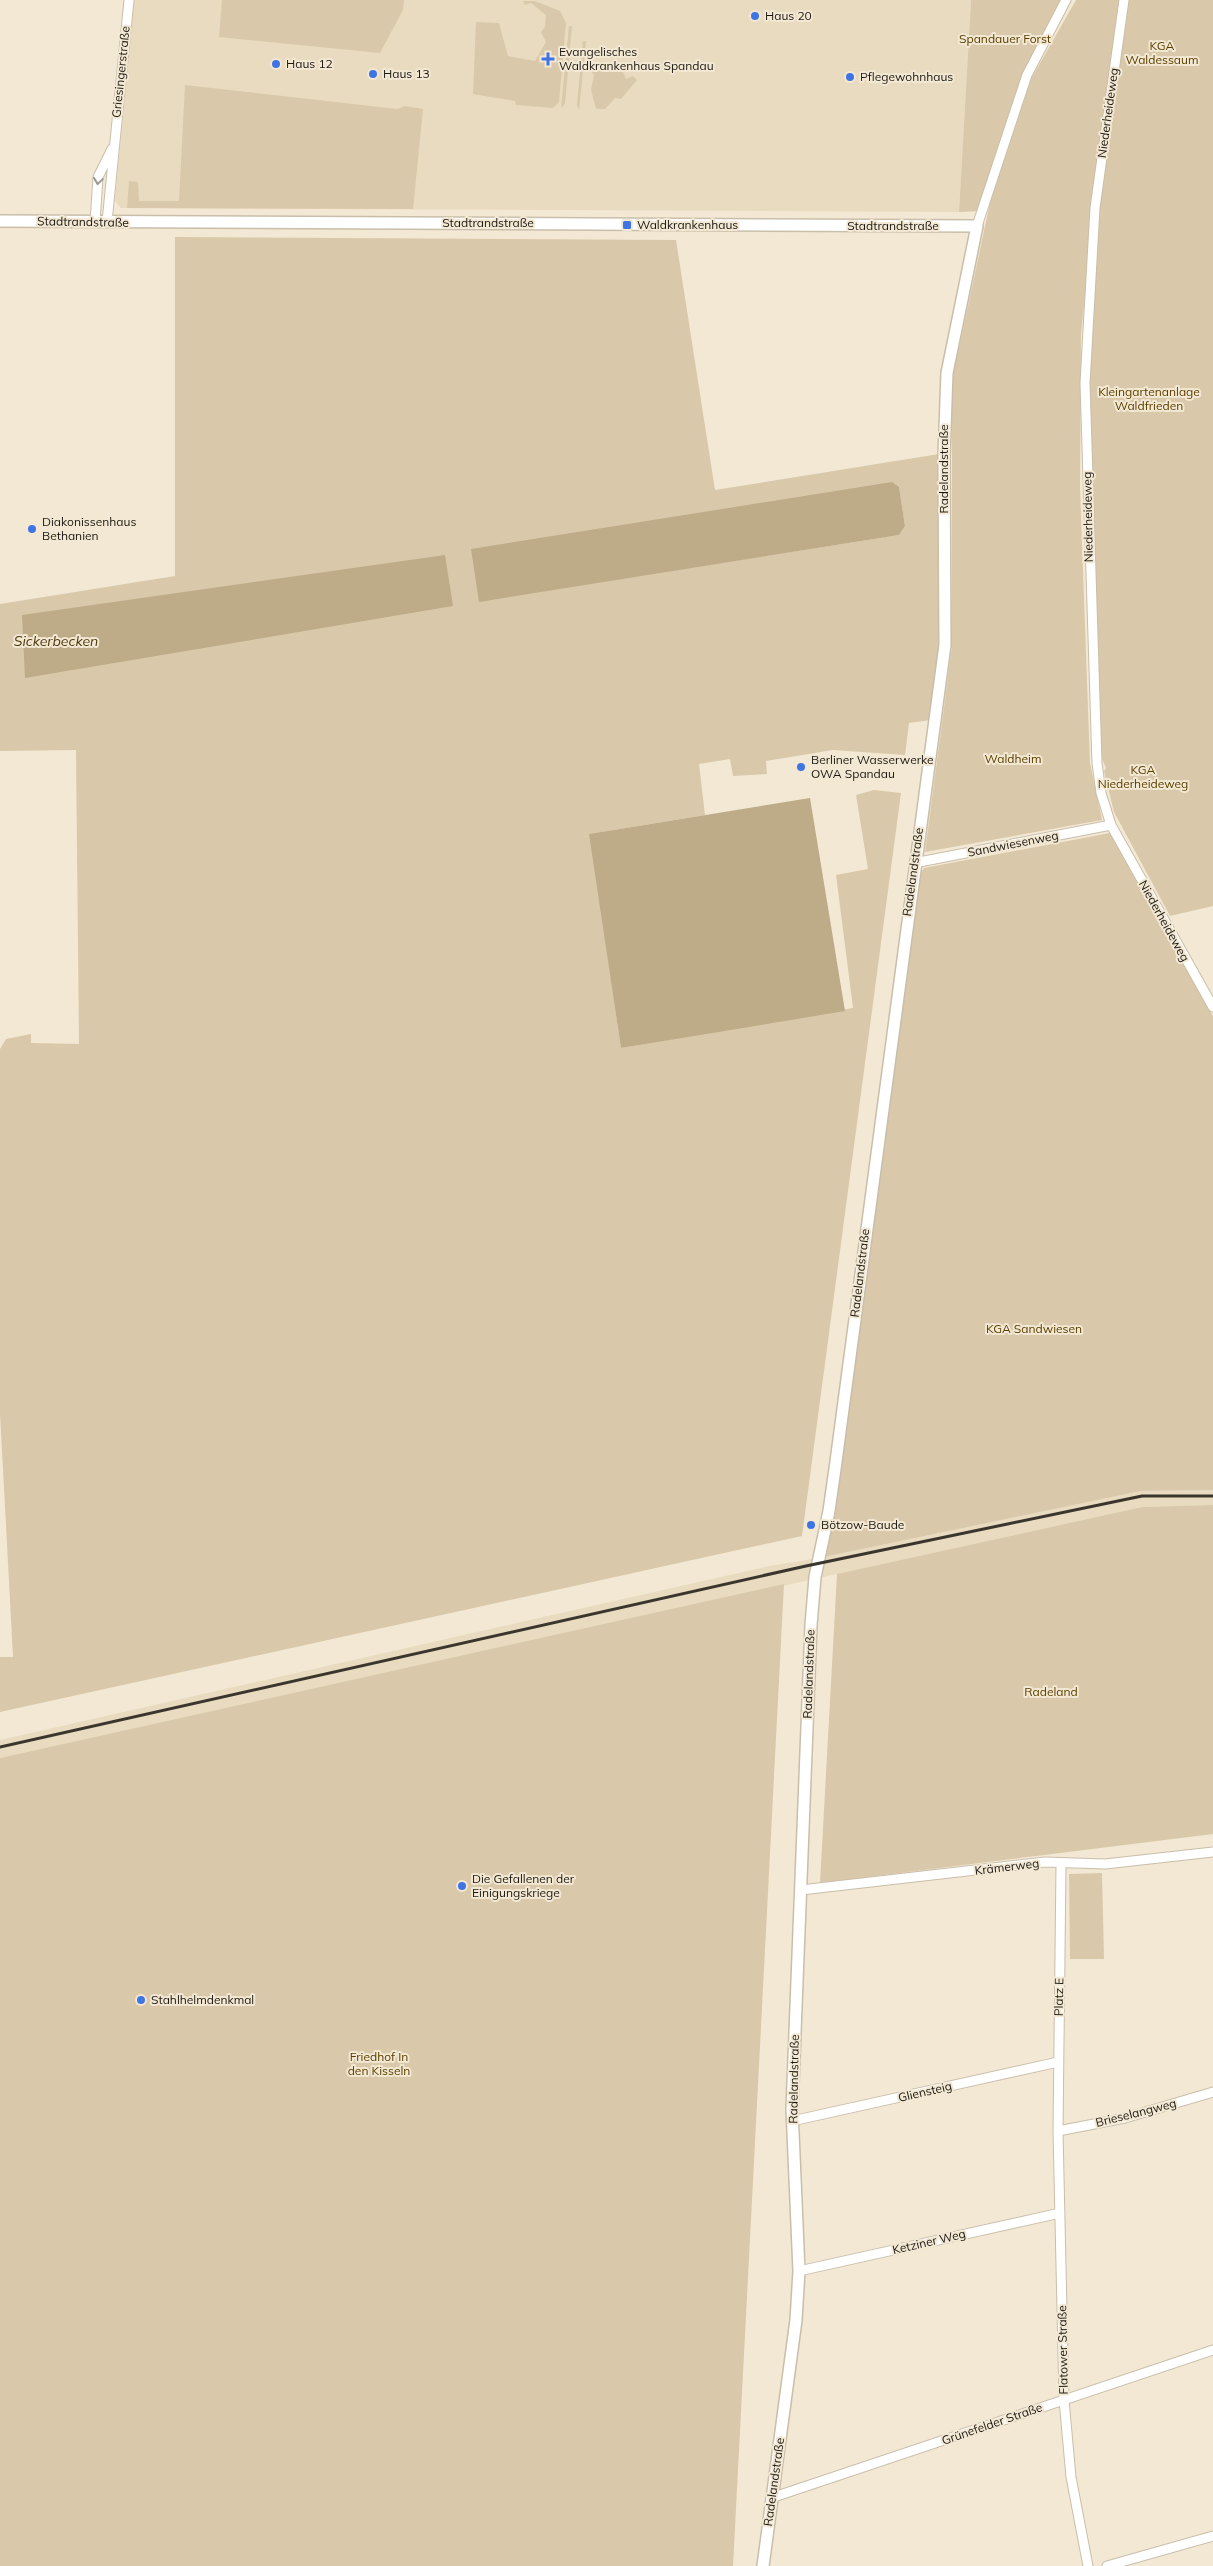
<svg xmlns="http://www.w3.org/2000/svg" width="1213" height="2566" viewBox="0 0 1213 2566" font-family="Mulish,sans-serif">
	<rect width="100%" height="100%" fill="#f3e8d3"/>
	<path fill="#e9dbbf" d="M134 0H971L959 212 121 208 115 201Z
		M1213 1490V1505L1142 1507 0 1758V1740L769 1566 819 1558 1141 1491Z"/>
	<path fill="#d9c9aa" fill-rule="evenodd" d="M222 0H404L403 10 380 53 219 37Z
		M971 0H1066L1027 75 981 211 959 212Z
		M1076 0H1213V906L1170 916 1114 812 1104 771 1106 768 1100 754 1085 383 1086 286 1081 334 1080 488 1090 763 1102 820 925 852 952 647V381L990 203 1031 79Z
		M523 1H535L560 11 566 23 559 102 553 108 516 105 515 101 473 94 476 22 499 23 508 56 535 61 546 42 541 32 545 27 546 15 531 3 525 5Z
		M569 26H572L565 104 561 108Z
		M583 41H586L579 110 577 105Z
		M606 62 612 72H623L626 79 633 76 637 80 621 99 615 98 605 109H596L591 90 594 75 592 72H587L588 67 594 63Z
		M185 85 397 109 405 106 423 109 413 209 127 208 129 181 138 182 139 201H179Z
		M175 237 676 240 715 490 939 454 941 645 931 720 909 723 905 755 833 750 766 761 767 774 733 776 730 759 699 764 705 815 590 834 621 1048 853 1008 836 875 868 869 856 795 874 790 901 793 802 1536 0 1712V1657H13L0 1413V1049L6 1039 31 1034V1043L79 1044 76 750 0 751V604L175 576ZM899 488 905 526 899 535 479 601Z
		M1110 833 1213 1016V1490L1141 1491 819 1558 920 874 924 868Z
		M1213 1505V1834L820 1883 837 1574 1142 1507Z
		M784 1584 733 2566H0V1758Z
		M1102 1873 1104 1959H1070L1069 1874Z"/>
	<path fill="#beab88" d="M892 482 899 487 905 526 899 535 479 602 471 549Z
		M445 555 453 606 25 678 22 615Z
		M810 798 845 1011 621 1048 589 834Z"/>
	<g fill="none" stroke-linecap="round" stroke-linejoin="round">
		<g stroke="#c9beaa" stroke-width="11">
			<path id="minor" d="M1124 0 1095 208 1085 383 1097 763 1101 793 1111 825 1213 1007
				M95 222 98 177 112 149
				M107 222 129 0
				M977 226 1027 75 1066 0
				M914 863 1111 825
				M1061 1864 1058 2131 1064 2400 1071 2477 1088 2566
				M801 1890 1045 1862 1105 1864 1213 1852
				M792 2121 1058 2062
				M1058 2131 1125 2118 1213 2092
				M799 2271 1060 2213
				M771 2498 1213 2350
				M1107 2566 1213 2536"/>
		</g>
		<g stroke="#c9beaa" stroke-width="14">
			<path id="tertiary" d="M0 221 977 226 947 373 944 456 945 645 835 1469 829 1511 815 1577 811 1625 792 2109 799 2271 796 2320 763 2566"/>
		</g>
		<use href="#minor" stroke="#fff" stroke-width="9"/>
		<use href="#tertiary" stroke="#fff" stroke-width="11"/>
		<path stroke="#3b362d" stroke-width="3" d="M0 1747 806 1566 1142 1496H1213"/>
	</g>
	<defs><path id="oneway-chevron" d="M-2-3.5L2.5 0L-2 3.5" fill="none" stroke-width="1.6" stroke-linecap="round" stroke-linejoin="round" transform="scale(1.25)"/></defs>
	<use stroke="#999894" href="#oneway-chevron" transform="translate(98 181) rotate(98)"/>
	<g fill="#3f74e4" stroke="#f3e8d3" stroke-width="2">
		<circle cx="755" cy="16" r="5"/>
		<path d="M545.5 51.5h5v5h5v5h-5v5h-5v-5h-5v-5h5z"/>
		<circle cx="276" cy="64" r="5"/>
		<circle cx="373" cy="74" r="5"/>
		<circle cx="850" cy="77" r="5"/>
		<rect x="622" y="220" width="10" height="10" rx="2.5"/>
		<circle cx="32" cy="529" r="5"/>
		<circle cx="801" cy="767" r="5"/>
		<circle cx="811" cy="1525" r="5"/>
		<circle cx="462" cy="1886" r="5"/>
		<circle cx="141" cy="2000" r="5"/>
	</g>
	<g text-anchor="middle" stroke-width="4" stroke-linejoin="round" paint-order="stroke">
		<g font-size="12" fill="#1d1912" stroke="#f3e8d3" text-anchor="start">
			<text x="765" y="20">Haus 20</text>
			<text x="559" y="56">Evangelisches<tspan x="559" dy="14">Waldkrankenhaus Spandau</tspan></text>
			<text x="286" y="68">Haus 12</text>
			<text x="383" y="78">Haus 13</text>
			<text x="860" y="81">Pflegewohnhaus</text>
			<text x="637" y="229">Waldkrankenhaus</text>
			<text x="42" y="526">Diakonissenhaus<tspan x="42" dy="14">Bethanien</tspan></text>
			<text x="811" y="764">Berliner Wasserwerke<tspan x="811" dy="14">OWA Spandau</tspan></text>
			<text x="821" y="1529">Bötzow-Baude</text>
			<text x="472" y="1883">Die Gefallenen der<tspan x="472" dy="14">Einigungskriege</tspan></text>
			<text x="151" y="2004">Stahlhelmdenkmal</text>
		</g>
		<g font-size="12" fill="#5b4000" stroke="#f3e8d3">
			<text x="1005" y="43">Spandauer Forst</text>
			<text x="1162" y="50">KGA<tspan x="1162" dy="14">Waldessaum</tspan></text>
			<text x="1149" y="396">Kleingartenanlage<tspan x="1149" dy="14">Waldfrieden</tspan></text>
			<text x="1013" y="763">Waldheim</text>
			<text x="1143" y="774">KGA<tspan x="1143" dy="14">Niederheideweg</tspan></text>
			<text x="1034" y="1333">KGA Sandwiesen</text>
			<text x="1051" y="1696">Radeland</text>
			<text x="379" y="2061">Friedhof In<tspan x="379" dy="14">den Kisseln</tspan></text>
		</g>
		<g font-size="12" fill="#1d1912" stroke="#f3e8d3">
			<text transform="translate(121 72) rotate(-84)" y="4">Griesingerstraße</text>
			<text transform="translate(1108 113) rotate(-82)" y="4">Niederheideweg</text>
			<text transform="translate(83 222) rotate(1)" y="4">Stadtrandstraße</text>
			<text x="488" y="227">Stadtrandstraße</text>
			<text x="893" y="230">Stadtrandstraße</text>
			<text transform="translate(944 469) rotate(-90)" y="4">Radelandstraße</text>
			<text transform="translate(1088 517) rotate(-91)" y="4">Niederheideweg</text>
			<text transform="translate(1013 844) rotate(-11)" y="4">Sandwiesenweg</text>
			<text transform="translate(913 872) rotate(-82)" y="4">Radelandstraße</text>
			<text transform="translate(1164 921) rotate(61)" y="4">Niederheideweg</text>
			<text transform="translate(860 1273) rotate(-83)" y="4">Radelandstraße</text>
			<text transform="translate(809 1674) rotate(-88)" y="4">Radelandstraße</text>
			<text transform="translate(1007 1867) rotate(-7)" y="4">Krämerweg</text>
			<text transform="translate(1059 1997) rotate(-89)" y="4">Platz E</text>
			<text transform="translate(794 2079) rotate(-89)" y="4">Radelandstraße</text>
			<text transform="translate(925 2092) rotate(-13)" y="4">Gliensteig</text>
			<text transform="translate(1136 2113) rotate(-14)" y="4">Brieselangweg</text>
			<text transform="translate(929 2242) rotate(-13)" y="4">Ketziner Weg</text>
			<text transform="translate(1063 2350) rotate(-91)" y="4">Flatower Straße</text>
			<text transform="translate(992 2424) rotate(-19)" y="4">Grünefelder Straße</text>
			<text transform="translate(774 2482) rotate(-82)" y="4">Radelandstraße</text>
		</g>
		<g font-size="14" font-style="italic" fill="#4d390c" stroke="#f3e8d3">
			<text x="56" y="646">Sickerbecken</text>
		</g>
	</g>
</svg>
